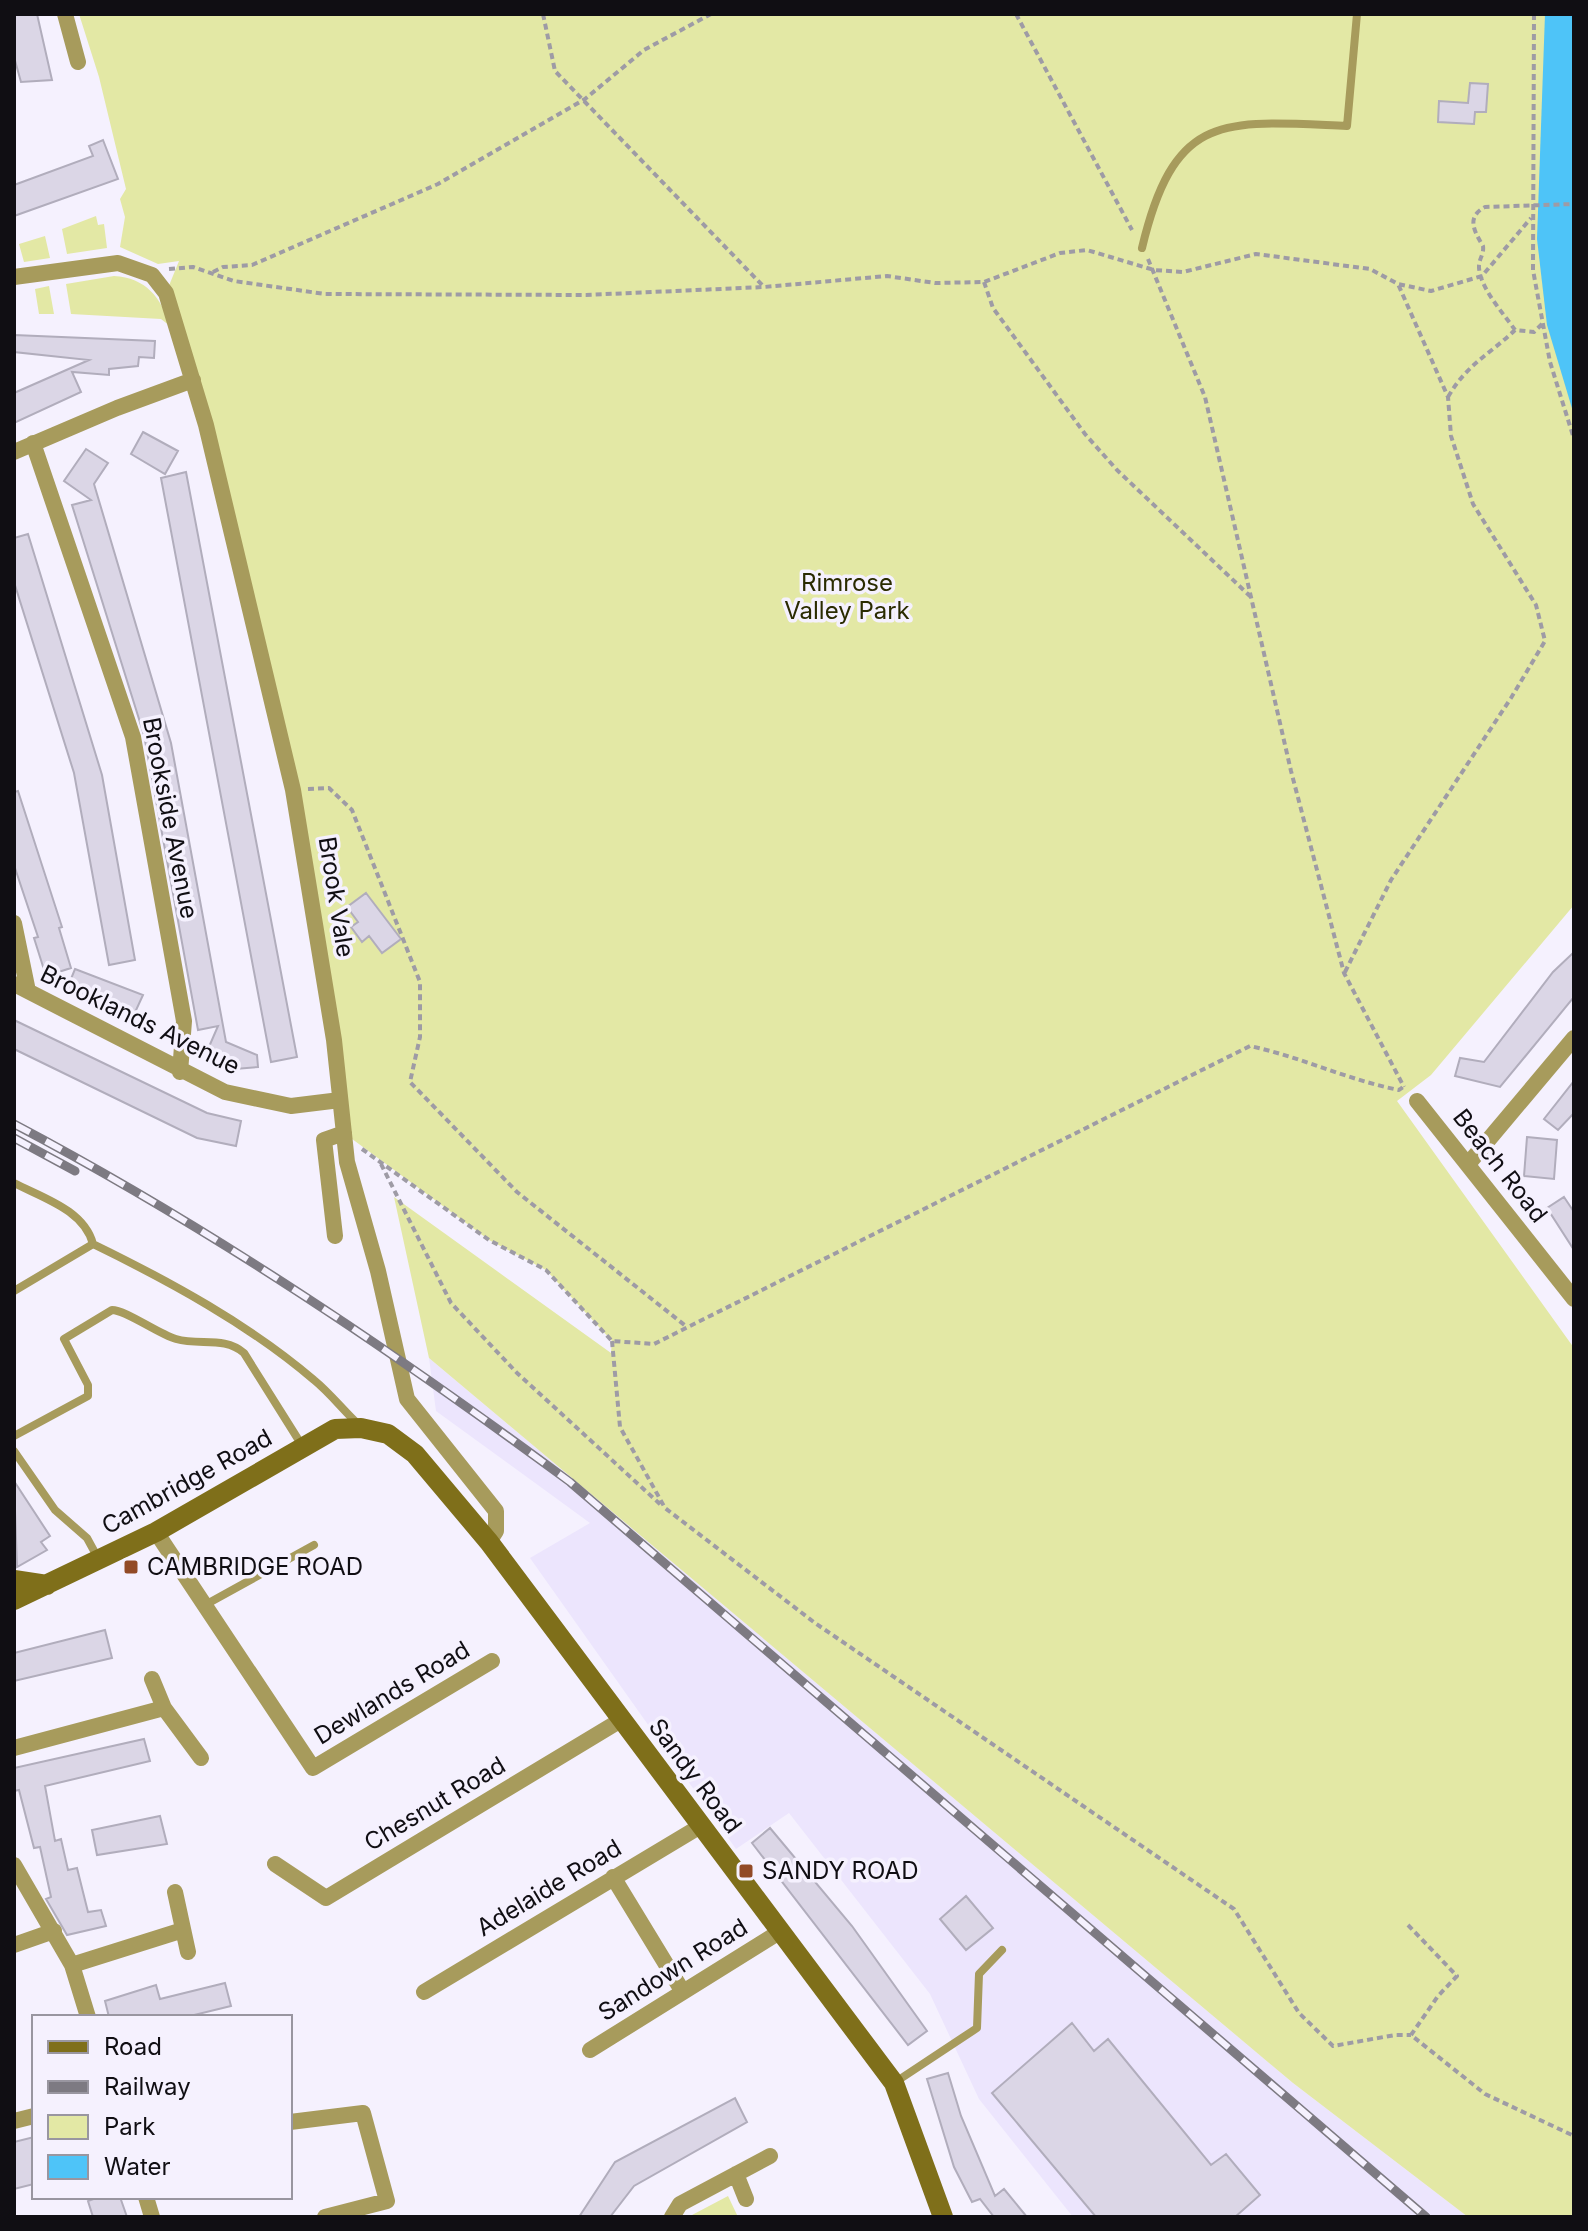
<svg xmlns="http://www.w3.org/2000/svg" width="1588" height="2231" viewBox="0 0 1588 2231" font-family="Inter,sans-serif">
	<rect width="100%" height="100%" fill="#f5f1fe"/>
	<path fill="#ece5fd" d="M429 1358 1293 2083 1468 2217H1073L979 2099 930 1994 789 1813 736 1849 530 1558 590 1523 436 1411Z"/>
	<path fill="#e3e8a5" d="M79 14H1565L1574 346V905L1431 1075 1397 1101 1574 1348V2217H1468L1293 2083 429 1358 394 1197 611 1353 612 1341 546 1270 489 1240 344 1133 302 835 166 293 179 261 158 264 120 247 125 217 120 199 126 189 99 77Z
		M96 216 98 225 104 224 107 248 67 254 62 229Z
		M45 236 50 258 24 262 19 244Z
		M114 276C146 278 161 297 170 326L161 319 71 314 66 284Z
		M49 286 54 314H39L35 289Z
		M728 2196 738 2217H690L692 2215Z"/>
	<path fill="#4ec4f8" d="M1545 14H1574V415L1547 325 1537 239Z"/>
	<path fill="#dbd6e6" stroke="#b1adbc" stroke-width="2" d="M14 14H37L52 80 21 82 14 57Z
		M1470 83 1488 84 1486 112H1475L1474 124 1438 122 1439 101 1468 103Z
		M103 140 118 179 14 216V185L93 156 89 146Z
		M14 335 155 341 154 358 139 357 138 366 109 369V375L72 372 81 392 14 423V393L89 360 14 352Z
		M143 432 178 451 165 474 131 454Z
		M86 449 108 463 94 484 171 743 226 1042 257 1055 258 1067 235 1069 205 1056 218 1026 198 1030 144 735 72 505 91 500 64 481Z
		M186 472 297 1057 271 1062 161 478Z
		M28 534 102 775 135 960 109 965 74 773 14 582V538Z
		M18 791 62 927 59 928 71 968 46 976 34 938 38 937 14 865V792Z
		M366 893 401 939 382 953 369 936 362 942 351 927 358 922 347 907Z
		M1574 952V997L1500 1087 1455 1076 1460 1058 1484 1062 1553 972Z
		M75 969 143 995 131 1021 66 991Z
		M14 1020 207 1113 241 1121 236 1146 197 1138 14 1049Z
		M1574 1081V1113L1558 1130 1544 1119Z
		M1527 1137 1557 1140 1554 1179 1524 1176Z
		M1564 1197 1574 1212V1250L1547 1208Z
		M14 1481 50 1536 41 1542 47 1550 17 1567Z
		M105 1630 112 1658 14 1681V1653Z
		M144 1739 150 1761 45 1786 55 1841 61 1839 68 1870 77 1868 88 1912 101 1910 106 1926 67 1935 46 1899 51 1897 40 1847 34 1848 19 1790 14 1791V1768Z
		M160 1816 167 1844 97 1855 92 1830Z
		M770 1828 852 1926 927 2031 908 2045 752 1843Z
		M966 1896 993 1928 966 1950 940 1919Z
		M225 1983 231 2006 186 2017H109L105 2001 156 1985 160 1999Z
		M1072 2023 1094 2051 1108 2039 1211 2165 1226 2154 1260 2195 1235 2217H1096L992 2093Z
		M948 2073 961 2116 995 2196 1004 2189 1027 2217H994L980 2199 972 2202 954 2167 927 2079Z
		M735 2098 747 2122 634 2186 610 2217H579L615 2162Z
		M34 2137V2184L14 2189V2142Z
		M99 2197H120L127 2217H93L88 2201Z"/>
	<g fill="none" stroke-linecap="round" stroke-linejoin="round">
		<path stroke="#9e9ba5" stroke-width="4" stroke-dasharray="6 4" stroke-linecap="butt" d="M543 14 555 71 764 287
			M1016 14 1132 230
			M1534 14 1533 270 1550 362 1574 439
			M1148 259 1205 397 1291 771 1344 973 1404 1087
			M169 269 193 267 234 281 325 294 586 295 764 287 887 276 935 283 984 282 1060 253 1087 250 1154 270 1183 272 1256 254 1370 269 1398 284 1431 291 1482 276 1531 218
			M213 272 223 267 252 265 438 184 585 99 644 50 711 14
			M984 282 993 308 1085 434 1117 470 1252 598
			M1542 324 1534 332 1515 330C1504 314 1478 286 1479 265 1480 257 1484 254 1483 246 1474 231 1466 217 1485 207L1574 204
			M1448 397C1467 364 1489 355 1515 330
			M308 789 329 788 352 810 420 982V1037L410 1082 517 1192 687 1327
			M1345 972 1391 880 1511 698 1545 641 1536 605 1473 504 1451 436 1448 397 1398 284
			M362 1149 489 1240 546 1270 612 1341 654 1344 1250 1046C1301 1057 1348 1080 1399 1090L1403 1087
			M381 1164 451 1303 517 1373 661 1505
			M612 1341 620 1427 665 1508 815 1623 1234 1909 1299 2013 1333 2046 1395 2035H1411
			M1408 1925 1457 1976 1438 1996 1411 2035 1485 2094 1574 2136"/>
		<path stroke="#a79b5c" stroke-width="8" d="M1142 248C1175 110 1224 121 1347 126L1357 14
			M14 1183C43 1198 84 1210 93 1244
			M14 1291 93 1244C169 1281 250 1325 314 1380 330 1393 343 1410 358 1424
			M14 1436 88 1396V1385L64 1339 112 1310C126 1310 158 1334 176 1339 200 1346 224 1336 244 1353L303 1447
			M14 1451 55 1510 87 1538 99 1560
			M205 1605 314 1545
			M894 2083 977 2028 979 1974 1002 1950"/>
		<path stroke="#a79b5c" stroke-width="16" d="M65 14 78 62
			M14 277 118 263 152 275 166 293 206 425 293 790 334 1040 347 1162 378 1271 407 1399 496 1511V1531L489 1542
			M33 443 133 737 184 1021 180 1072
			M14 452 117 408 193 380
			M14 923 28 991
			M14 984 225 1092 291 1106 340 1100
			M1417 1101 1574 1299
			M1469 1163 1574 1038
			M335 1236 324 1140 344 1133
			M156 1532 313 1768 492 1661
			M152 1679 164 1708 201 1758
			M14 1748 164 1708
			M275 1864 326 1898 621 1720
			M14 1865 72 1965 88 2017
			M613 1877 683 1992
			M175 1892 188 1952
			M14 1945 54 1931
			M72 1965 183 1930
			M424 1992 699 1827
			M590 2050 781 1931
			M14 2121 34 2116
			M290 2122 363 2113 387 2201 325 2217
			M736 2174 746 2199
			M146 2197 152 2217
			M672 2217 680 2204 770 2156"/>
		<path stroke="#7f6f1a" stroke-width="20" d="M14 1580 47 1585
			M14 1600 156 1532 335 1429 361 1428 388 1434 415 1454 489 1542 894 2083 943 2217"/>
		<g stroke="#7d7a82" stroke-width="9">
			<path id="rail" d="M14 1124C209 1227 393 1351 570 1482L1426 2217
				M14 1138 75 1171"/>
		</g>
		<use href="#rail" stroke="#f5f1fe" stroke-width="6" stroke-dasharray="18" stroke-linecap="butt"/>
	</g>
	<g fill="#924a26" stroke="#f5f1fe" stroke-width="3">
		<rect x="123" y="1559" width="16" height="16" rx="4"/>
		<rect x="738" y="1863" width="16" height="16" rx="4"/>
	</g>
	<g text-anchor="middle" stroke-width="7" stroke-linejoin="round" paint-order="stroke">
		<g font-size="24" fill="#2a2b00" stroke="#f5f1fe">
			<text x="847" y="591">Rimrose<tspan x="847" dy="28">Valley Park</tspan></text>
		</g>
		<g font-size="24" fill="#100e13" stroke="#f5f1fe">
			<text transform="translate(170 818) rotate(79)" y="8">Brookside Avenue</text>
			<text transform="translate(336 897) rotate(81)" y="8">Brook Vale</text>
			<text transform="translate(140 1020) rotate(26)" y="8">Brooklands Avenue</text>
			<text transform="translate(1500 1166) rotate(52)" y="8">Beach Road</text>
			<text transform="translate(187 1482) rotate(-29)" y="8">Cambridge Road</text>
			<text transform="translate(392 1693) rotate(-31)" y="8">Dewlands Road</text>
			<text transform="translate(695 1776) rotate(53)" y="8">Sandy Road</text>
			<text transform="translate(435 1804) rotate(-31)" y="8">Chesnut Road</text>
			<text transform="translate(549 1888) rotate(-31)" y="8">Adelaide Road</text>
			<text transform="translate(673 1970) rotate(-32)" y="8">Sandown Road</text>
		</g>
		<g font-size="24" fill="#100e13" stroke="#f5f1fe" text-anchor="start">
			<text x="147" y="1575">CAMBRIDGE ROAD</text>
			<text x="762" y="1879">SANDY ROAD</text>
		</g>
	</g>
	<rect width="1588" height="2231" fill="none" stroke="#100e13" stroke-width="32"/>
	<rect x="32" y="2015" width="260" height="184" fill="#f5f1fe" stroke="#9996a0" stroke-width="2"/>
	<rect x="48" y="2041" width="40" height="12" fill="#7f6f1a" stroke="#9996a0" stroke-width="2"/>
	<text x="104" y="2055" font-size="24" fill="#100e13">Road</text>
	<rect x="48" y="2081" width="40" height="12" fill="#7d7a82" stroke="#9996a0" stroke-width="2"/>
	<text x="104" y="2095" font-size="24" fill="#100e13">Railway</text>
	<rect x="48" y="2115" width="40" height="24" fill="#e3e8a5" stroke="#9996a0" stroke-width="2"/>
	<text x="104" y="2135" font-size="24" fill="#100e13">Park</text>
	<rect x="48" y="2155" width="40" height="24" fill="#4ec4f8" stroke="#9996a0" stroke-width="2"/>
	<text x="104" y="2175" font-size="24" fill="#100e13">Water</text>
</svg>
